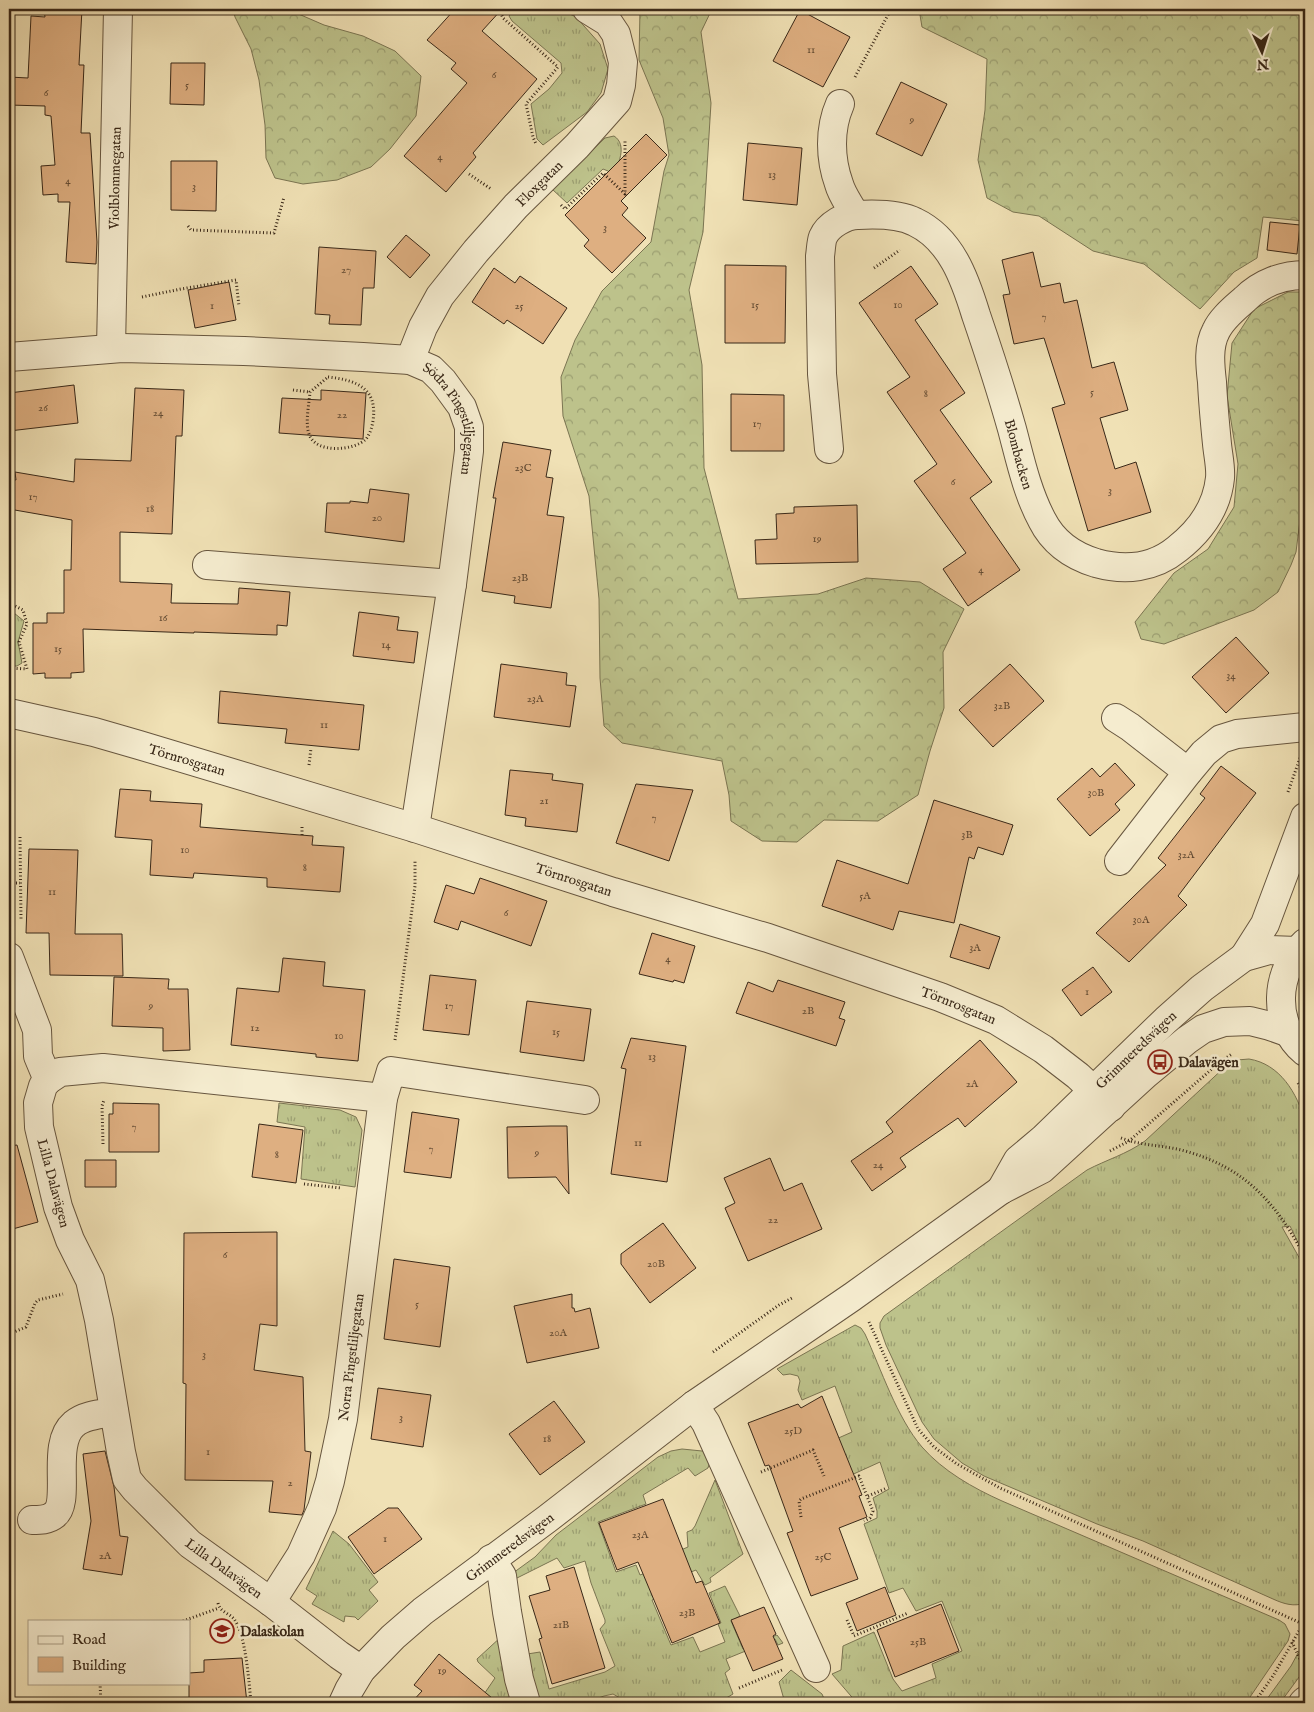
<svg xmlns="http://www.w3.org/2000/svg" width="1314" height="1712" viewBox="0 0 1314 1712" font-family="'IM FELL English',serif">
	<defs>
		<pattern id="grass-tufts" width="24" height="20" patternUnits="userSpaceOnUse" patternTransform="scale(1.25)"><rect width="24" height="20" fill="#bdc28b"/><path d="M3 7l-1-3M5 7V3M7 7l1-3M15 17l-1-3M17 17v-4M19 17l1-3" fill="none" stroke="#9b9e71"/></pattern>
		<pattern id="forest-crowns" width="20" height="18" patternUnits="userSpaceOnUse" patternTransform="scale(1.25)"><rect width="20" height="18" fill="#bdc28b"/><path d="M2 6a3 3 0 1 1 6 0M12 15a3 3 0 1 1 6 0" fill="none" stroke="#9b9e71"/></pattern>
	</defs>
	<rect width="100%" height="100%" fill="#f0e1b5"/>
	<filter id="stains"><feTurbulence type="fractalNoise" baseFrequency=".004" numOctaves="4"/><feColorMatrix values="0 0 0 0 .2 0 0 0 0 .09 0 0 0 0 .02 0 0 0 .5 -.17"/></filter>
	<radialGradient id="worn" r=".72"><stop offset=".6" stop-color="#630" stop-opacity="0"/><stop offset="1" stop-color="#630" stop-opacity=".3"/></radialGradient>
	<path fill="url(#grass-tufts)" stroke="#7b7552" d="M515 9H559L576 17 600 44 608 69 601 93 587 112 543 145 537 139 531 104 549 89 562 73 561 63 512 21 509 16Z
		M614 136C628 145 618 165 613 176L608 171 603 169 567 203 552 189 605 138Z
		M9 609 24 621 18 642 22 663 17 666H9Z
		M1249 1059C1280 1064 1297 1093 1305 1121V1257L1290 1226 1282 1227 1305 1268V1603C1294 1607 1284 1604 1273 1599L1143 1541 1097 1524 984 1476 962 1463 934 1439 922 1422 886 1345 880 1328V1323L884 1316 1087 1170C1106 1160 1127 1154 1145 1141L1227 1065 1237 1060Z
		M279 1103 340 1110 356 1117 362 1130 355 1187 301 1179 305 1127 277 1122Z
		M855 1325 861 1328 865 1334C881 1369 897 1418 922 1447 943 1471 973 1488 1002 1501L1279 1620 1285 1624 1290 1634 1288 1641 1246 1703H857L832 1674 841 1670 843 1646 874 1632 893 1679 902 1691 936 1678 932 1664 962 1651 942 1601 916 1611 903 1588 889 1593 864 1524 877 1518V1511L873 1498 889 1489 880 1462 825 1487 816 1448 852 1432 835 1386 802 1400 798 1390 800 1381 798 1376 790 1374 783 1375 777 1369Z
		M682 1449 702 1451 708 1454 710 1461 708 1468 695 1476 688 1468 643 1495 646 1504 598 1522 616 1572 636 1565 640 1575 659 1568 657 1560 688 1547 687 1532 692 1530 695 1526 715 1480 743 1554 710 1578 711 1582 705 1585 696 1570 654 1587 658 1598 652 1600 671 1645 693 1637 700 1652 725 1642 718 1624 721 1623 709 1593 725 1586 740 1616 731 1621 743 1649 777 1635 783 1643 778 1645 775 1639 726 1659 730 1669 725 1673 733 1694 723 1700 724 1703H625L620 1698 613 1694 604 1696 585 1703H536L521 1655 540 1652 549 1689 605 1672 615 1666 600 1629 605 1623V1620L591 1583 585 1561 564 1568 557 1558 515 1579 513 1573 535 1557 556 1535 658 1457 671 1451Z
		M333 1531 349 1544 378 1582 369 1590 378 1601 358 1620 355 1617 345 1616 344 1622 312 1604 317 1596 306 1589Z
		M502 1636 518 1703H478L495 1678 478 1662 477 1659Z
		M1305 1640V1669L1280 1703H1264L1291 1666Z
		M791 1670 822 1694 826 1703H785L779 1682Z"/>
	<path fill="url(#forest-crowns)" stroke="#7b7552" d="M233 9H292L294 12 324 25 363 36 395 51 421 76 416 116 390 149 371 167 337 180 303 184 275 178 266 158 265 125 259 80 251 49 235 17Z
		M640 9H712L701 32 711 103 703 232 689 290 702 365 704 468 738 599 818 594 866 578 920 582 964 609 943 652 944 708 930 751 918 795 878 821 824 820 797 842 762 841 731 821 729 795 722 761 622 743 604 726 600 678 599 599 589 496 563 416 561 377 575 340 602 291 651 242 664 171 669 155 663 118 639 60Z
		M919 9H1305V248H1303V221L1263 217 1257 258 1234 272 1200 309 1144 264 1093 251 1039 216 1013 212 987 198 978 160 985 110 987 59 922 27Z
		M1288 292H1305V480L1296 552 1291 565 1278 592 1254 610 1164 644 1141 639 1135 622 1174 573 1208 549 1234 507 1238 464 1227 396 1232 343 1254 309Z"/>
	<path fill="#deaf81" stroke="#392818" d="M44 9H82L79 65H84L81 133H90L97 242 96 264 66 262 70 202H58V194L43 195 41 166 55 165 51 116 45 115V106L9 105V77L28 78 31 16 45 17Z
		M455 9H502L482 31 537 79 473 153 476 157 446 192 404 156 467 83 451 69 456 63 427 40Z
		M800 10 850 37 823 87 773 61Z
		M171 63H205L204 105 170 104Z
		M901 82 947 104 922 156 876 134Z
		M646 134 667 155 621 201 628 208 622 215 646 238 612 273 584 246 589 240 565 215Z
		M748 143 802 148 797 205 743 200Z
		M171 161H217L216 211 171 210Z
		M1270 222 1300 225 1297 254 1267 250Z
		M406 235 430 255 410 278 387 257Z
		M319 247 376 251 374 288H363L361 325 329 324 330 315 315 314Z
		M1033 252 1041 287 1060 283 1064 303 1077 300 1092 368 1114 362 1128 410 1100 418 1115 469 1136 462 1151 512 1088 531 1052 408 1065 404 1044 338 1014 344 1003 295 1010 294 1002 260Z
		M725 265 786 266 785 343H725Z
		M911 266 938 304 915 320 965 393 940 410 992 482 970 498 1020 570 968 606 943 569 966 553 914 481 937 464 887 392 910 377 859 303Z
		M494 268 515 283 520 276 567 308 543 344 507 320 504 324 472 302Z
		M229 282 236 320 195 328 188 290Z
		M74 385 78 423 9 431V393Z
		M135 388 184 390 182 436H176L172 534 120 532V582L172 584 171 603 238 604 239 588 290 592 287 626 277 625V635L194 632V633L83 629 84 672 71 673V678H45V673L33 674V623H47V613H64V570H71L72 520 9 509V479L16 480 15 472 74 482 75 459 131 461Z
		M321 390 366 393 363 439 279 433 282 398 321 400Z
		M731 394 784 395V451H731Z
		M503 442 551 450 546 477 553 478 547 515 564 517 551 608 514 603 515 596 482 591 496 498H493Z
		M370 489 409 494 404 542 325 532 327 503H350V501L368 503Z
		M857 505 858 562 756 564 755 540 777 539 776 514 794 513V507Z
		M359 612 399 617 397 630 418 632 414 663 353 656Z
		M1236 637 1269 673 1226 713 1192 677Z
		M501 664 567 673 566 685 576 686 570 727 494 717Z
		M1010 664 1044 701 993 747 959 710Z
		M220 691 364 705 359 750 285 743 287 729 218 723Z
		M1115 763 1135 785 1115 804 1120 810 1090 836 1057 799 1092 768 1100 777Z
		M1221 766 1256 793 1178 896 1187 905 1129 962 1096 933 1166 865 1158 858 1205 798 1200 794Z
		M510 770 553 774 552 780 583 784 577 832 525 826 526 818 505 815Z
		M636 784 693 790 669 861 616 843Z
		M120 789 151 791 150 801 202 804 200 827 313 836 312 845 344 847 340 892 267 887V878L194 873 193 878 150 875 152 840 115 837Z
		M934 800 1013 825 1003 855 978 847 974 859 969 857 954 923 899 911 893 930 822 906 837 860 908 884Z
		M29 849 78 850 75 934H122L123 976 50 975 49 933H26Z
		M480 878 547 901 531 946 461 921 458 930 434 922 446 885 474 894Z
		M960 924 1000 937 989 969 950 957Z
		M652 933 695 946 684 983 674 980 673 982 639 974Z
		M283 958 325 962 323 986 365 990 358 1061 316 1057V1054L231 1045 237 988 279 992Z
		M1093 967 1112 992 1081 1016 1062 990Z
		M430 975 476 980 469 1035 423 1030Z
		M114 977 169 979 168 989H188L190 1050 163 1051V1028L112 1026Z
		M778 980 845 1002 839 1018 845 1020 836 1046 736 1013 748 982 773 992Z
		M527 1001 591 1009 584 1061 520 1052Z
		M631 1038 686 1046 667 1182 611 1174 626 1069 621 1068Z
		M980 1040 1017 1082 965 1127 958 1118 900 1158 906 1167 872 1191 851 1161 893 1132 886 1122Z
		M113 1103 159 1104V1152H109V1114H113Z
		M412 1112 459 1119 451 1178 404 1172Z
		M259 1124 303 1130 296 1183 252 1177Z
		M551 1126H567L569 1194 556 1177 508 1178 507 1127Z
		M17 1145 38 1222 9 1230V1146Z
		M770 1158 784 1191 802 1183 822 1229 748 1261 725 1208 735 1203 724 1178Z
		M85 1160H116V1187H85Z
		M663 1223 696 1268 650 1303 621 1264V1254Z
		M277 1232V1326L260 1324 254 1370 303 1377 305 1451 311 1452 304 1510 302 1515 269 1512 273 1481 185 1480 186 1384 183 1383 184 1233Z
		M394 1259 450 1267 440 1347 384 1339Z
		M572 1294V1308H574L575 1312 590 1308 599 1348 527 1363 514 1306Z
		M378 1388 431 1395 423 1447 371 1439Z
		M822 1396 862 1495 859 1496 867 1517 839 1528 858 1579 811 1596 787 1533 793 1531 769 1465 765 1466 748 1423 798 1404 801 1408Z
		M554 1401 585 1442 540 1475 509 1434Z
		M105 1451 114 1487 120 1536 128 1537 122 1575 83 1569 91 1521 83 1454Z
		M663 1499 696 1583 702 1581 720 1623 672 1643 638 1562 617 1570 599 1523Z
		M388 1508H398L422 1539 374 1574 348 1537Z
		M574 1567 605 1668 552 1684 539 1639 542 1638 529 1596 550 1590 546 1576Z
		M885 1587 896 1615 857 1631 846 1603Z
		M941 1604 959 1651 895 1677 877 1630Z
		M764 1607 776 1634 773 1636 783 1659 753 1671 731 1620Z
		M439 1654 498 1703H411L422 1691 414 1685Z
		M242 1658 247 1703H189V1673L204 1672V1660Z"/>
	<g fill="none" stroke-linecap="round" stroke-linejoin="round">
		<g stroke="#67563f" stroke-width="30">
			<g id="minor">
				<path d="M840 104C829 129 830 159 839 184 842 195 850 205 855 215"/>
				<path id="s1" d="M111 348 118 9"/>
				<path id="s2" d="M9 357 122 348 244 351 363 357 410 360 431 369 443 381 462 407 469 427V451L452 584 415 828"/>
				<path id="s3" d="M410 360 423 327 440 296 476 251 516 206 577 146 617 101 621 85 623 62 616 34 608 22 587 9"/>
				<path id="s4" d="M829 449 822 374 820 256C821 250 821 242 823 237 828 225 846 215 858 215 876 214 899 214 915 222 951 239 965 279 976 315 989 353 1001 390 1012 429 1020 459 1027 492 1042 520 1053 542 1073 556 1096 563 1125 571 1154 568 1177 549 1200 531 1217 508 1220 478 1221 467 1218 455 1217 444 1215 424 1213 403 1212 382 1210 365 1208 346 1216 331 1222 318 1235 308 1245 299 1261 283 1283 275 1305 275"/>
				<path d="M207 565 452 584"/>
				<path id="s5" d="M9 713 94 732 139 745 415 828 613 892 768 938 940 997 996 1020 1043 1049 1078 1076 1111 1107"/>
				<path d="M1116 718 1130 727 1188 772"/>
				<path d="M1119 861 1188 772 1204 753 1221 739 1237 734 1305 727"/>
				<path d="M1305 943C1275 971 1271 1024 1305 1052"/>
				<path d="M9 957 37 1030 38 1056 48 1080"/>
				<path d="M1244 957 1265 924 1305 817"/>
				<path id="s6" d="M1001 1190 1018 1160 1043 1139 1166 1020 1202 988 1244 957 1269 950 1297 951"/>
				<path d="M694 1405 706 1423 816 1668"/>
				<path d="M32 1520C40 1520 48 1520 54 1515 72 1502 50 1444 74 1424 84 1415 101 1414 114 1412"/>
				<path d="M491 1559 502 1576 507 1612 519 1679 526 1703"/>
				<path id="s7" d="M271 1602 301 1555 322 1508 330 1481 343 1419 383 1098 391 1071 585 1100"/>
				<path d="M361 1670 339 1655 271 1602 190 1544 135 1489 127 1479 121 1452 99 1320 90 1280 70 1240 58 1207 39 1127 38 1103 43 1086 48 1080 60 1072 103 1068 383 1098"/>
				<path id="s8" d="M343 1703 349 1690 361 1670 393 1637 423 1611 547 1519 694 1405 852 1297 1001 1190 1042 1169 1146 1074 1187 1040 1203 1029 1224 1022 1250 1021 1270 1026 1290 1033"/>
				<path d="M1303 1703 1305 1701"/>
			</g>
		</g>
		<path stroke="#392818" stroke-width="3" stroke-dasharray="1 2.5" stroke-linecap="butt" d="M499 9 503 18 558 67 526 104 533 137 536 144
			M1286 9 1305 14
			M855 77 891 9
			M469 174 491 189
			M561 205 565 209 603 173 625 194V139
			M188 226 191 230 274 233 284 197
			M874 268 900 250
			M142 297 181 289 236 280 239 306
			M9 306H10L12 262
			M328 377C356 380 378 388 373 421 372 427 370 434 366 439 354 451 315 454 309 434 305 422 309 405 310 392Z
			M293 390 310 392
			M9 603 23 610 27 624 19 642 27 669 9 668
			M1304 697 1305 689
			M309 765 311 748
			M1288 792 1300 758
			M302 835V825
			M20 837 21 919
			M9 883H20
			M395 1040 415 886V860
			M1298 1083 1305 1095
			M1121 1138C1142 1146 1164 1145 1185 1151 1246 1168 1276 1203 1305 1257
			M103 1144 102 1106 104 1100
			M1110 1151 1129 1141 1220 1062 1232 1054
			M304 1184 341 1188
			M869 1322 918 1429 934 1447 957 1464 1000 1488 1303 1624 1305 1620
			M9 1334 26 1327 35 1303 38 1300 63 1294
			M713 1352 779 1305 792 1298
			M761 1472 813 1450 824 1476
			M868 1496 887 1488
			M801 1517 799 1501 801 1499 859 1476 873 1511 870 1518 864 1521
			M218 1603C220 1612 229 1613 234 1619 246 1635 249 1683 251 1703
			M847 1620 854 1636 908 1613
			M183 1621 219 1608
			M1292 1642 1305 1670
			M100 1683 101 1703
			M739 1688 782 1670
			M1254 1703 1273 1676 1303 1624"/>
		<use href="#minor" stroke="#f5eccf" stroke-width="28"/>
	</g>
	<defs>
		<g id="bus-ring" transform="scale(1.25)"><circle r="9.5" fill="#f5eccf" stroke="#8f2418" stroke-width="1.5"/><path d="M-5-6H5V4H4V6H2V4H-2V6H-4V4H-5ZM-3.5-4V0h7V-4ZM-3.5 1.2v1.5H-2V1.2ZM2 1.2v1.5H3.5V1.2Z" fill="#8f2418"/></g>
		<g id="school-ring" transform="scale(1.25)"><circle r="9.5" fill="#f5eccf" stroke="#8f2418" stroke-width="1.5"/><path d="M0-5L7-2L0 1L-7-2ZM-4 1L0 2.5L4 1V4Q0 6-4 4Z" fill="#8f2418"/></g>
	</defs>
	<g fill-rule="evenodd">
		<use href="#bus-ring" x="1160" y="1062"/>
		<use href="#school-ring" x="222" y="1631"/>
	</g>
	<g text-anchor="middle" stroke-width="5" stroke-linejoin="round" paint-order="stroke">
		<g font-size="11" fill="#624a32">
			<text x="811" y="53">11</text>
			<text x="494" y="78">6</text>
			<text x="187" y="88">5</text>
			<text x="46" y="96">6</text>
			<text x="912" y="123">9</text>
			<text x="440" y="160">4</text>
			<text x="772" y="178">13</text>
			<text x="68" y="184">4</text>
			<text x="194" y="190">3</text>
			<text x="605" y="231">3</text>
			<text x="346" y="273">27</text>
			<text x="755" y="308">15</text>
			<text x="898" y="308">10</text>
			<text x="212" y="309">1</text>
			<text x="519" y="309">25</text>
			<text x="1044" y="320">7</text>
			<text x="1092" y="395">5</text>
			<text x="926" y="397">8</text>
			<text x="43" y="411">26</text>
			<text x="158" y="416">24</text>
			<text x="342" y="418">22</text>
			<text x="757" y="427">17</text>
			<text x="523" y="471">23C</text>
			<text x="953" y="485">6</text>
			<text x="1110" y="494">3</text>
			<text x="33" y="500">17</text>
			<text x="150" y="512">18</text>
			<text x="377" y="521">20</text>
			<text x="817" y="542">19</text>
			<text x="981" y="573">4</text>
			<text x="520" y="581">23B</text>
			<text x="163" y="621">16</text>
			<text x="386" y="648">14</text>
			<text x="58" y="652">15</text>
			<text x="1231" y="679">34</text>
			<text x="535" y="702">23A</text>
			<text x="1002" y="709">32B</text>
			<text x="324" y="728">11</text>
			<text x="1096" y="796">30B</text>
			<text x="544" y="804">21</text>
			<text x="654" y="821">7</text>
			<text x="967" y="838">3B</text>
			<text x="185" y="853">10</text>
			<text x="1186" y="858">32A</text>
			<text x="305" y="871">8</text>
			<text x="52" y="895">11</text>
			<text x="865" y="899">5A</text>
			<text x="506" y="916">6</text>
			<text x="1141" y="923">30A</text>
			<text x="975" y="951">3A</text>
			<text x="668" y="962">4</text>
			<text x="1087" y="995">1</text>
			<text x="151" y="1009">9</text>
			<text x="449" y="1009">17</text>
			<text x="808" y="1014">2B</text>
			<text x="255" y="1031">12</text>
			<text x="556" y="1035">15</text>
			<text x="339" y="1039">10</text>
			<text x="652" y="1060">13</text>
			<text x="972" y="1087">2A</text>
			<text x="134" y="1130">7</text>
			<text x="638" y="1146">11</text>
			<text x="431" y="1152">7</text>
			<text x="537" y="1156">9</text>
			<text x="277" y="1158">8</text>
			<text x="878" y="1168">24</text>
			<text x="773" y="1223">22</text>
			<text x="225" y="1258">6</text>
			<text x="656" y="1267">20B</text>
			<text x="417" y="1307">5</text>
			<text x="558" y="1336">20A</text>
			<text x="204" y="1358">3</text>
			<text x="401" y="1421">3</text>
			<text x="793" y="1434">25D</text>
			<text x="547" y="1442">18</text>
			<text x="208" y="1455">1</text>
			<text x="290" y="1486">2</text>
			<text x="640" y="1538">23A</text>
			<text x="385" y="1542">1</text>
			<text x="105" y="1559">2A</text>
			<text x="823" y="1560">25C</text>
			<text x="687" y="1616">23B</text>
			<text x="561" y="1628">21B</text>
			<text x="918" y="1645">25B</text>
			<text x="442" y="1674">19</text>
		</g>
		<g font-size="14" fill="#392818" stroke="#f5eccf">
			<text dy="5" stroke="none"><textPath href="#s1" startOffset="170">Violblommegatan</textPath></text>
			<text dy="5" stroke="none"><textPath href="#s3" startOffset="221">Floxgatan</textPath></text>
			<text dy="5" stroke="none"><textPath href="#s2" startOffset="480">Södra Pingstliljegatan</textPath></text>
			<text dy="5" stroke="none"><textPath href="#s4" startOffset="574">Blombacken</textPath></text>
			<text dy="5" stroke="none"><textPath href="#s5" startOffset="184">Törnrosgatan</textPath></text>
			<text dy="5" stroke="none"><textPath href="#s5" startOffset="589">Törnrosgatan</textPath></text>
			<text dy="5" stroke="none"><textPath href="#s5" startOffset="994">Törnrosgatan</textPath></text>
			<text dy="5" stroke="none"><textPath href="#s6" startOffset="196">Grimmeredsvägen</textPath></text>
			<text transform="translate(54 1183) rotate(75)" y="5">Lilla Dalavägen</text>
			<text dy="5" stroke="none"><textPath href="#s7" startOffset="261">Norra Pingstliljegatan</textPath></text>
			<text dy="5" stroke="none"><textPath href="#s8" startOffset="231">Grimmeredsvägen</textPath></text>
			<text transform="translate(224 1568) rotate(36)" y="5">Lilla Dalavägen</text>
		</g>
		<g font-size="14" font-weight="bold" fill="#392818" stroke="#f5eccf" text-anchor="start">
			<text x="1178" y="1067">Dalavägen</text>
			<text x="240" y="1636">Dalaskolan</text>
		</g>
	</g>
	<rect width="1314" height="1712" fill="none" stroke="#f0e1b5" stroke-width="30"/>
	<rect x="10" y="10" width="1294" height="1692" fill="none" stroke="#392818" stroke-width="2.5"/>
	<rect x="15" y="15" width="1284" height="1682" fill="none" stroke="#392818"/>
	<rect x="28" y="1620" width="162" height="65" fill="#f5eccf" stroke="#aa9e86"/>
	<rect x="38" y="1636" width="25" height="8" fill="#f5eccf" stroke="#aa9e86"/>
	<text x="72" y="1644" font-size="15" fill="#392818">Road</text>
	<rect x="38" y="1657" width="25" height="15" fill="#deaf81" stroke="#aa9e86"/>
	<text x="72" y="1670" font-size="15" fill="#392818">Building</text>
	<g transform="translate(1262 52) rotate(176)" stroke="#f5eccf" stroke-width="4" paint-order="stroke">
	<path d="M0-4L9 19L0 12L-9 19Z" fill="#392818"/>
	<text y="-8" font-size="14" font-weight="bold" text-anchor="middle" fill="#392818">N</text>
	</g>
	<rect width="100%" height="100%" filter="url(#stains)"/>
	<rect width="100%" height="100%" fill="url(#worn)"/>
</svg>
